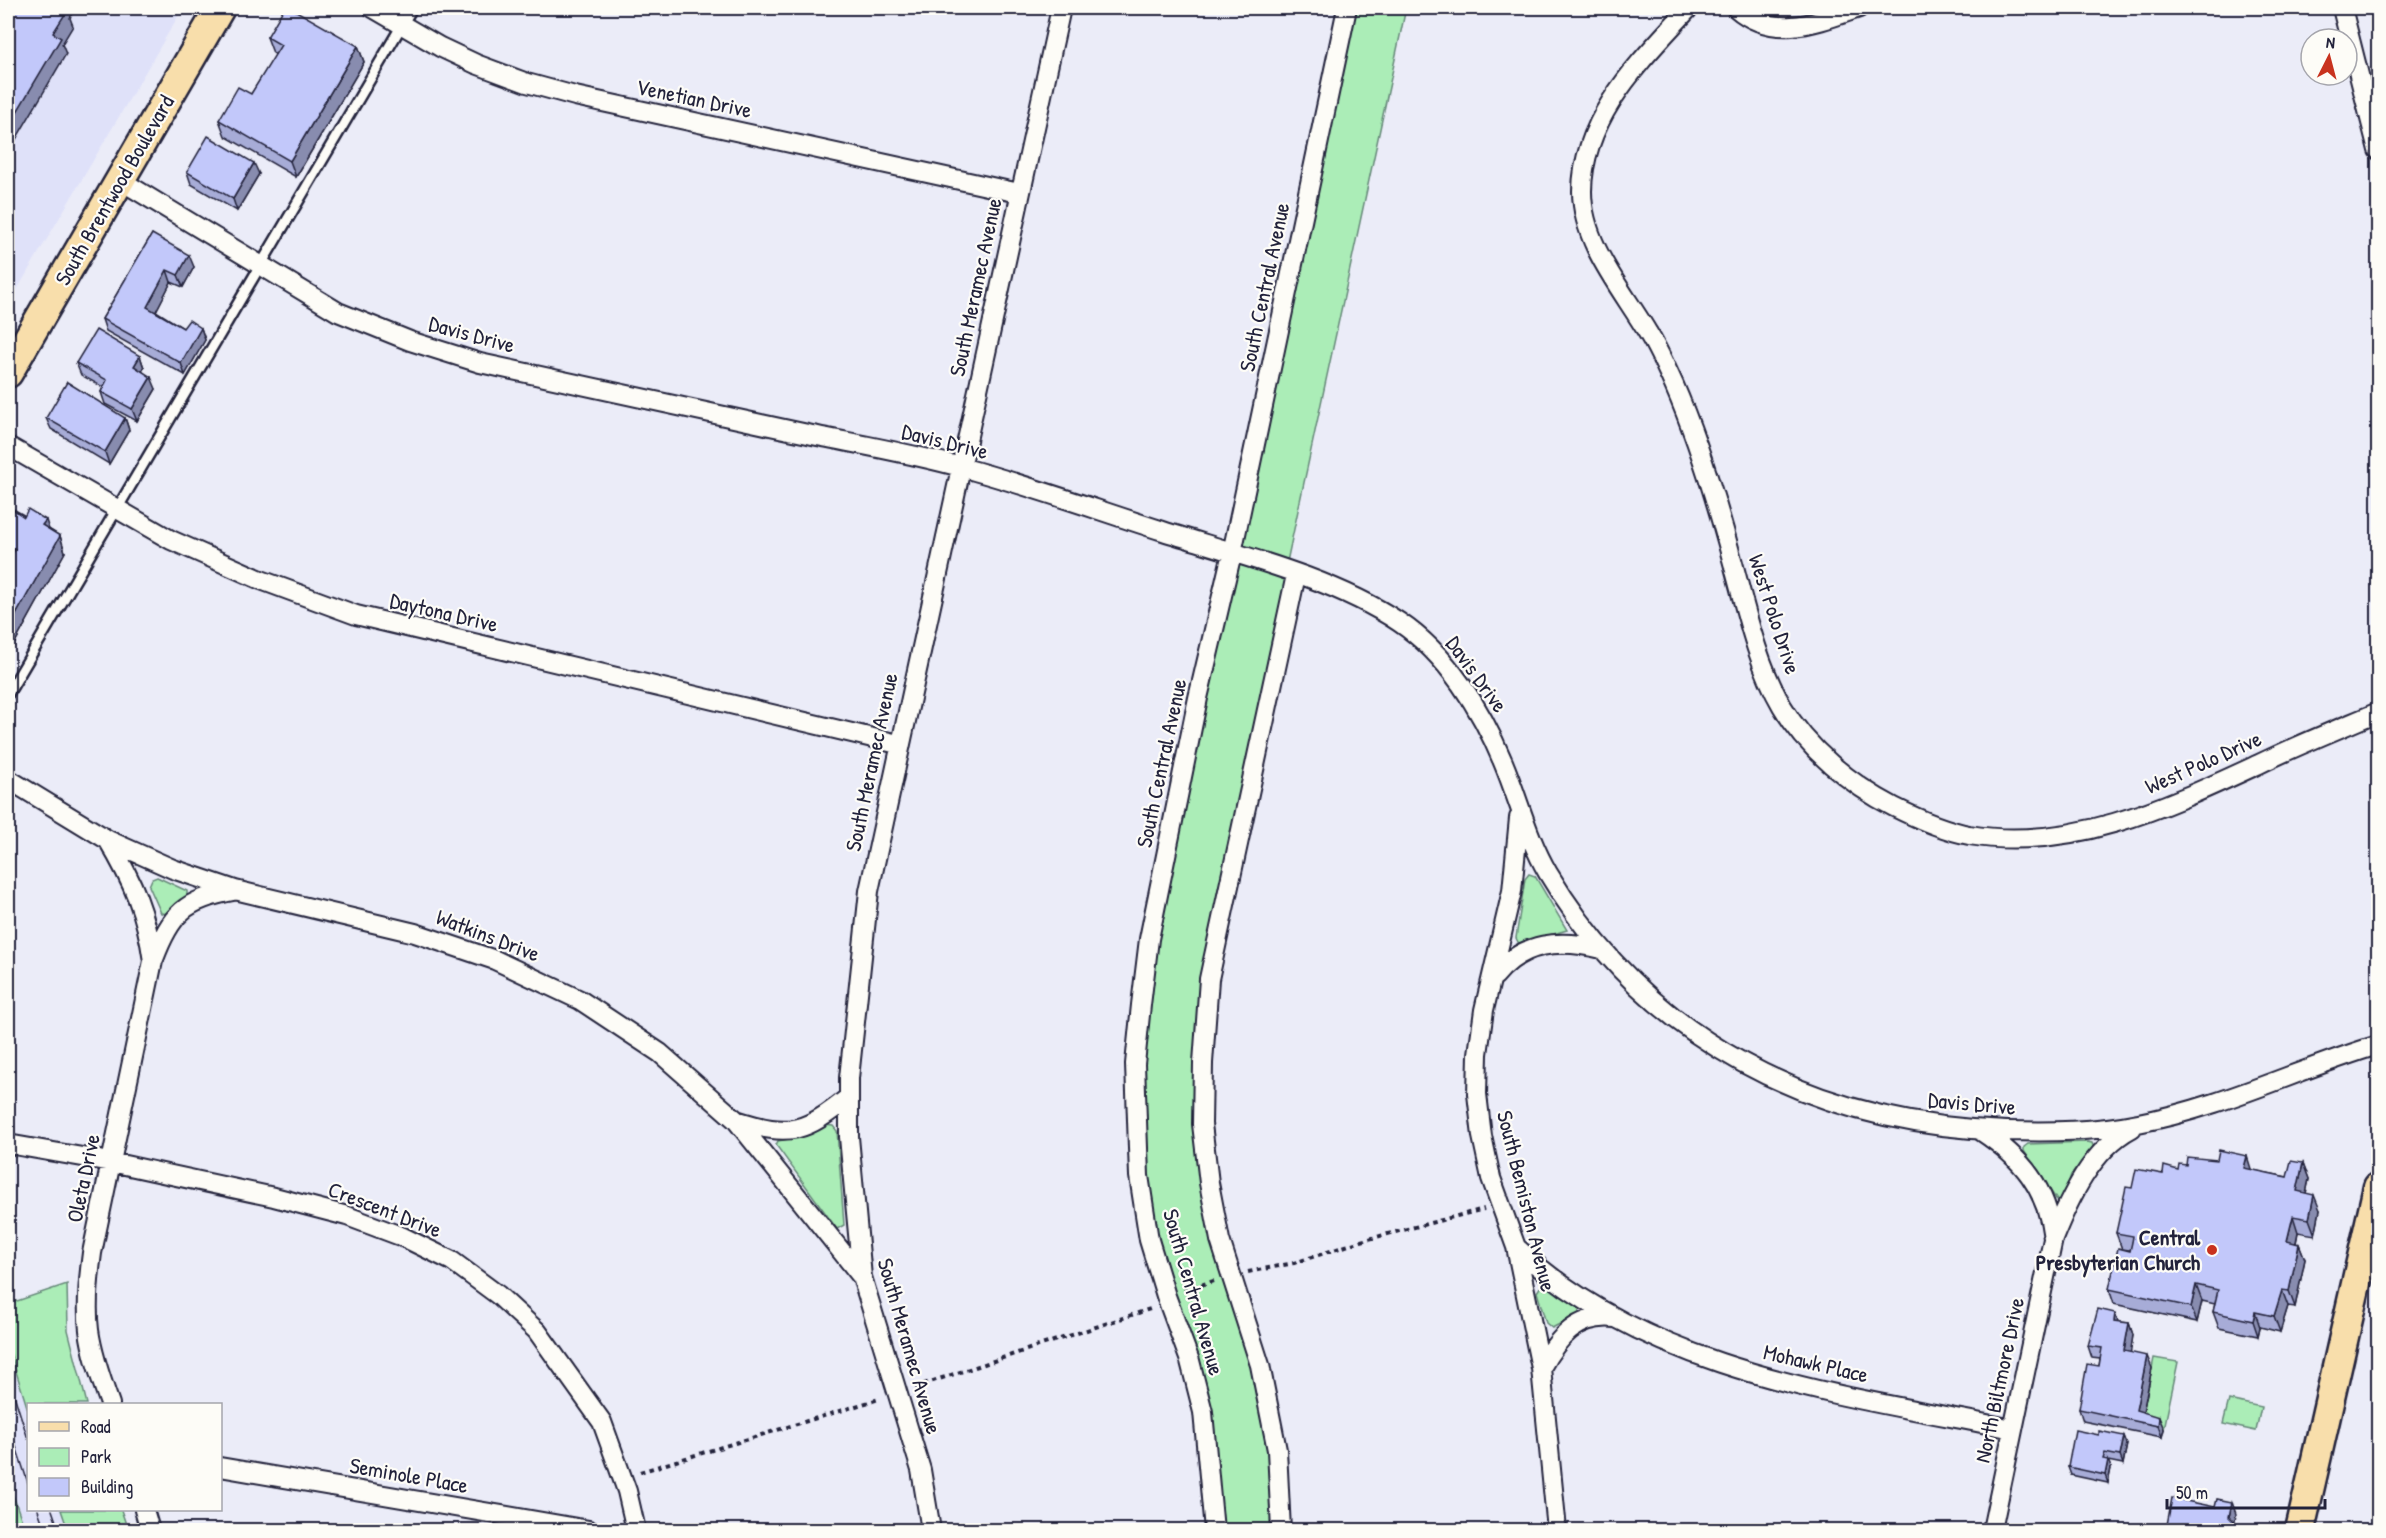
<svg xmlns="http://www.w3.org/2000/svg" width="2386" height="1538" viewBox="0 0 2386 1538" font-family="'Patrick Hand',sans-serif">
	<rect width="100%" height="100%" fill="#ebecf8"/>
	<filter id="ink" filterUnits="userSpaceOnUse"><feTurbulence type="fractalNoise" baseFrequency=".0167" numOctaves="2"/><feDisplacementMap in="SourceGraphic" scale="12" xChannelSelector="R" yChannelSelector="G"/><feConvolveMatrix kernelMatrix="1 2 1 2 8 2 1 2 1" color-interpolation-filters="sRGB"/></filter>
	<g filter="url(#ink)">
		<path fill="#dfe1f9" d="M8 8H183L8 305Z
			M8 1346 28 1410V1510H61L68 1530H25L8 1480Z"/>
		<path fill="#abedb7" stroke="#668879" stroke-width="1.5" d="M1347 8H1406L1285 571 1296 575 1209 979V1183L1260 1365 1281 1530H1214L1210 1467 1149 1240 1141 1005Z
			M1529 874 1535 876 1567 930 1519 944 1516 938 1525 879Z
			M157 877 187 891V898L168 914 161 913 149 886 152 879Z
			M824 1125 833 1126 837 1131 844 1225 837 1229 776 1145 778 1141 804 1136Z
			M2087 1142 2092 1143 2094 1148 2071 1175 2063 1199 2058 1202 2024 1151V1147L2028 1144Z
			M1543 1283 1579 1306V1314L1552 1328 1546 1323 1537 1292Z
			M67 1284 68 1330 87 1404H28V1410L8 1346V1304Z
			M2154 1358 2178 1362 2164 1429 2141 1422Z
			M2229 1400 2261 1407 2256 1431 2223 1424Z
			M8 1480 25 1530H8Z
			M61 1510H121L128 1530H68Z"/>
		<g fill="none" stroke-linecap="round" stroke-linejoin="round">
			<g stroke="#22223b" stroke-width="14">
				<path id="lane" d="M8 694 412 8"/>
			</g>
			<g stroke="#22223b" stroke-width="22">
				<path id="street" d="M373 8 440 47 476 64 527 83 575 96 1019 193
					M1689 8C1642 60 1583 115 1582 191 1582 244 1622 289 1648 333 1658 349 1666 367 1674 385 1699 442 1717 503 1733 563 1746 611 1757 663 1782 706 1807 749 1851 785 1894 807 1918 819 1943 830 1969 835 2072 852 2168 806 2259 764 2298 745 2338 729 2378 712
					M1736 8C1774 41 1818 22 1859 8
					M2342 8 2378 150
					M120 180 338 312 410 341 480 363C587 386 695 410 803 433 856 444 911 453 964 468 1031 486 1097 510 1163 531 1239 555 1333 578 1399 622 1447 654 1481 709 1503 762 1519 800 1527 837 1548 873 1648 1041 1815 1125 2006 1131 2051 1132 2094 1132 2138 1123 2221 1108 2298 1069 2378 1045
					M8 446 171 540 261 580 356 615 898 744
					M8 779 108 840 173 869 235 890 415 933 495 960 580 1000 660 1053 736 1120 862 1277
					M1519 818 1512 891 1484 1010 1478 1054 1477 1094 1482 1136 1491 1178 1516 1247 1541 1368 1557 1530
					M108 840C133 882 146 912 153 961L92 1253C83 1320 87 1341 110 1404
					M154 959C171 913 185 900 233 891
					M1495 976C1523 941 1560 939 1602 949
					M736 1120C791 1138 805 1132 849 1097
					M1981 1131C2022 1158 2047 1188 2053 1238
					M8 1144 111 1162 274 1197 347 1216 403 1237 452 1261 498 1295 537 1331 602 1422 627 1491 636 1530
					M1516 1247C1649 1372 1841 1395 2013 1429
					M1541 1368C1558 1337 1578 1314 1615 1318
					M220 1467 589 1530
					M144 1510 150 1530
					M931 1530 921 1470 862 1277 849 1137V1078L869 891 1061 8
					M1214 1530 1203 1412 1190 1361 1166 1296 1149 1240 1139 1176 1135 1064 1141 1005 1149 939 1198 698 1232 553 1347 8
					M1281 1530 1277 1450 1260 1365 1220 1240 1209 1183 1202 1124 1203 1063 1209 979 1296 575
					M1992 1530 2053 1239C2069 1199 2092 1149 2132 1128"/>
			</g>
			<g stroke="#22223b" stroke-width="33">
				<path id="primary" d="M8 373 220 8
					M2300 1530 2378 1187"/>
			</g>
			<path stroke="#22223b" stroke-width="4" stroke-dasharray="4.5 4.5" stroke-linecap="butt" d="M1248 1272 1294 1263 1361 1241 1484 1209
				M1184 1290 1214 1281
				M915 1387 1153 1308
				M640 1472 879 1399"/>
			<use href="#lane" stroke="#fdfcf7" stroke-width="9"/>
			<use href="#street" stroke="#fdfcf7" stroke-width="18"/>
			<use href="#primary" stroke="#f8deab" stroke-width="28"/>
			<path stroke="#22223b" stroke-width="1.5" d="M8 1376 28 1439
				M8 1422 28 1483
				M38 1510 45 1530
				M52 1510 59 1530"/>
		</g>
		<path fill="#a7acd7" stroke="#22223b" stroke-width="1.5" d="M267 37 358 46 364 62 296 177 225 136 219 120 251 94 276 55 273 53Z
			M187 172 259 174 237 211 191 184Z
			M152 234 194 267 183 287 171 282 156 311 183 328H201L205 340 185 375 106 331 102 319Z
			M140 356 144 368 142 371 156 389 137 421 105 404 101 392 103 387 81 375 76 363Z
			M46 418H125L129 430 109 464 51 429Z
			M8 506 60 536 65 552 8 655V562L10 558 8 557Z
			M2303 1163 2309 1179 2306 1193 2320 1210 2315 1235 2298 1232 2296 1243 2299 1244 2305 1259 2295 1307 2288 1306 2280 1332 2260 1327 2258 1336 2219 1328 2213 1312 2215 1304 2202 1301 2197 1322 2114 1304 2109 1289 2130 1250 2122 1249 2116 1233 2132 1188 2163 1174 2178 1170 2186 1165 2252 1170 2287 1177Z
			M2118 1322 2129 1323 2133 1335 2130 1352 2152 1368 2143 1412 2164 1429 2162 1437 2083 1421 2079 1409 2099 1366 2100 1359 2092 1358 2088 1346Z
			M2099 1435 2124 1436 2127 1444 2123 1464 2108 1461 2111 1468 2108 1483 2071 1475 2068 1467Z"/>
		<path fill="#888caf" stroke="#22223b" stroke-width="1.5" d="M62 8H70L72 14 70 18 73 26 62 44 66 54 8 153V127L53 33Z
			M358 46 364 62 296 177 290 161Z
			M254 163 259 174 237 211 233 199Z
			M189 255 194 267 183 287 178 275Z
			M167 270 171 282 152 319 147 307Z
			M201 328 205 340 185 375 181 363Z
			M140 356 144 368 138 378 134 366Z
			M151 377 156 389 137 421 132 409Z
			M125 418 129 430 109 464 105 452Z
			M46 520 51 536 42 525Z
			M60 536 65 552 8 655V629Z
			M2247 1156 2252 1172 2244 1168Z
			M2303 1163 2309 1179 2303 1207 2297 1191Z
			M2314 1195 2320 1210 2315 1235 2309 1219Z
			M2293 1216 2298 1232 2293 1257 2287 1241Z
			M2299 1244 2305 1259 2295 1307 2289 1291Z
			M2196 1285 2202 1301 2197 1322 2191 1307Z
			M2282 1290 2288 1306 2280 1332 2274 1316Z
			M2255 1312 2260 1327 2258 1336 2253 1321Z
			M2115 1313 2119 1324 2114 1321Z
			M2129 1323 2133 1335 2129 1363 2124 1351Z
			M2147 1356 2152 1368 2141 1422 2136 1410Z
			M2159 1417 2164 1429 2162 1437 2158 1426Z
			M2124 1436 2127 1444 2123 1464 2120 1456Z
			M2108 1460 2111 1468 2108 1483 2105 1475Z
			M2232 1502 2236 1514 2234 1529 2229 1517Z"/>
		<path fill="#c2c8fa" stroke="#22223b" stroke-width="1.5" d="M8 8H62L67 11 53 33 61 38 8 127Z
			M284 8H291L358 46 290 161 219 120 238 87 251 94 281 45 267 37Z
			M208 136 254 163 233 199 187 172Z
			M152 234 189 255 178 275 167 270 147 307 183 328 189 320 201 328 181 363 102 319Z
			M96 330 140 356 134 366 151 377 132 409 101 392 107 380 76 363Z
			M67 382 125 418 105 452 46 418Z
			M8 506 24 517 28 509 46 520 42 525 60 536 8 629V562L15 549 8 545Z
			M2219 1150 2247 1156 2244 1168 2287 1177 2291 1161 2303 1163 2297 1191 2314 1195 2309 1219 2293 1216 2287 1241 2299 1244 2289 1291 2282 1290 2274 1316 2255 1312 2253 1321 2213 1312 2218 1290 2196 1285 2191 1307 2109 1289 2118 1248 2130 1251 2132 1242 2133 1236 2116 1233 2126 1187 2132 1188 2136 1169 2163 1174 2164 1166 2178 1170 2179 1164 2186 1165 2187 1157 2217 1160Z
			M2098 1309 2115 1313 2114 1321 2129 1323 2124 1351 2147 1356 2136 1410 2159 1417 2158 1426 2079 1409 2087 1364 2099 1366 2102 1348 2088 1346Z
			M2075 1430 2099 1435V1431L2124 1436 2120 1456 2105 1453 2103 1459 2108 1460 2105 1475 2068 1467Z
			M2172 1498 2215 1507 2217 1499 2232 1502 2229 1517 2235 1523V1530H2166Z"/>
	</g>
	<circle fill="#c8321e" stroke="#fdfcf7" stroke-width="2" cx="2212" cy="1250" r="6"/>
	<g text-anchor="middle" stroke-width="4.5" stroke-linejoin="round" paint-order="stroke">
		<g font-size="22" fill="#22223b" stroke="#fdfcf7">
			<text transform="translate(694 98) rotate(12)" y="8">Venetian Drive</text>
			<text transform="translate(114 190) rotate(-60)" y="8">South Brentwood Boulevard</text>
			<text transform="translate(975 287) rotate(-78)" y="8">South Meramec Avenue</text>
			<text transform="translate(1264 287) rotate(-78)" y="8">South Central Avenue</text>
			<text transform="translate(472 334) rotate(15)" y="8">Davis Drive</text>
			<text transform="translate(945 441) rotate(14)" y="8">Davis Drive</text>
			<text transform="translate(444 612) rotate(13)" y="8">Daytona Drive</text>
			<text transform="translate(1775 614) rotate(72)" y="8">West Polo Drive</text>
			<text transform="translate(1477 674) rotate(54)" y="8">Davis Drive</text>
			<text transform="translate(871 762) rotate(-78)" y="8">South Meramec Avenue</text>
			<text transform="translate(2203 762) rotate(-24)" y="8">West Polo Drive</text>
			<text transform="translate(1161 763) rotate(-78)" y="8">South Central Avenue</text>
			<text transform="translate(488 935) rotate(21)" y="8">Watkins Drive</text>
			<text transform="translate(1972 1103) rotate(5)" y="8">Davis Drive</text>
			<text transform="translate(83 1178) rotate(-78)" y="8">Oleta Drive</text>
			<text transform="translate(1527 1201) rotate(76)" y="8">South Bemiston Avenue</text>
			<text transform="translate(385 1209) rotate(21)" y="8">Crescent Drive</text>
			<text transform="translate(1194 1292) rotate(74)" y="8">South Central Avenue</text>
			<text transform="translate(910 1346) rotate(74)" y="8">South Meramec Avenue</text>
			<text transform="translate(1816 1363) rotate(13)" y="8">Mohawk Place</text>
			<text transform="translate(1999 1380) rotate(-78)" y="8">North Biltmore Drive</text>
			<text transform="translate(409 1475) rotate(10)" y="8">Seminole Place</text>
		</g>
		<g font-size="22" font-weight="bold" fill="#22223b" stroke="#fdfcf7" text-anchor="end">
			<text x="2200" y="1245">Central<tspan x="2200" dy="25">Presbyterian Church</tspan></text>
		</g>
	</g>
	<rect width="2386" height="1538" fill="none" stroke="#fdfcf7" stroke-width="30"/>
	<rect x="15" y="15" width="2356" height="1508" fill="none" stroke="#22223b" stroke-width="2" filter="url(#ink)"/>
	<rect x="27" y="1403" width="195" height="108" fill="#fdfcf7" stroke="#a5a5ac" stroke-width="1.5"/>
	<rect x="39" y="1422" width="30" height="9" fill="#f8deab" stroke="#a5a5ac" stroke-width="1.5"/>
	<text x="81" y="1433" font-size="18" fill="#22223b">Road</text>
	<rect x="39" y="1448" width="30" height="18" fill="#abedb7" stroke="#a5a5ac" stroke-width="1.5"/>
	<text x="81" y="1463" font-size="18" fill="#22223b">Park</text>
	<rect x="39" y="1478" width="30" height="18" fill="#c2c8fa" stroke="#a5a5ac" stroke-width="1.5"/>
	<text x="81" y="1493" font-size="18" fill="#22223b">Building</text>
	<g transform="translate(2329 57) rotate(6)"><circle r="28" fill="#fdfcf7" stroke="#a5a5ac" stroke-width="1.5"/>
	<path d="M0-4.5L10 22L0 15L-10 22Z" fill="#c8321e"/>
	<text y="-9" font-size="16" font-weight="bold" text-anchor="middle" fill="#22223b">N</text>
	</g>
	<path d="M2167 1499v9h158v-9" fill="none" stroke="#22223b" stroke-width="3"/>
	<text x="2176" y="1499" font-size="18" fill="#22223b" stroke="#fdfcf7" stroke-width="4.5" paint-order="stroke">50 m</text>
</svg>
